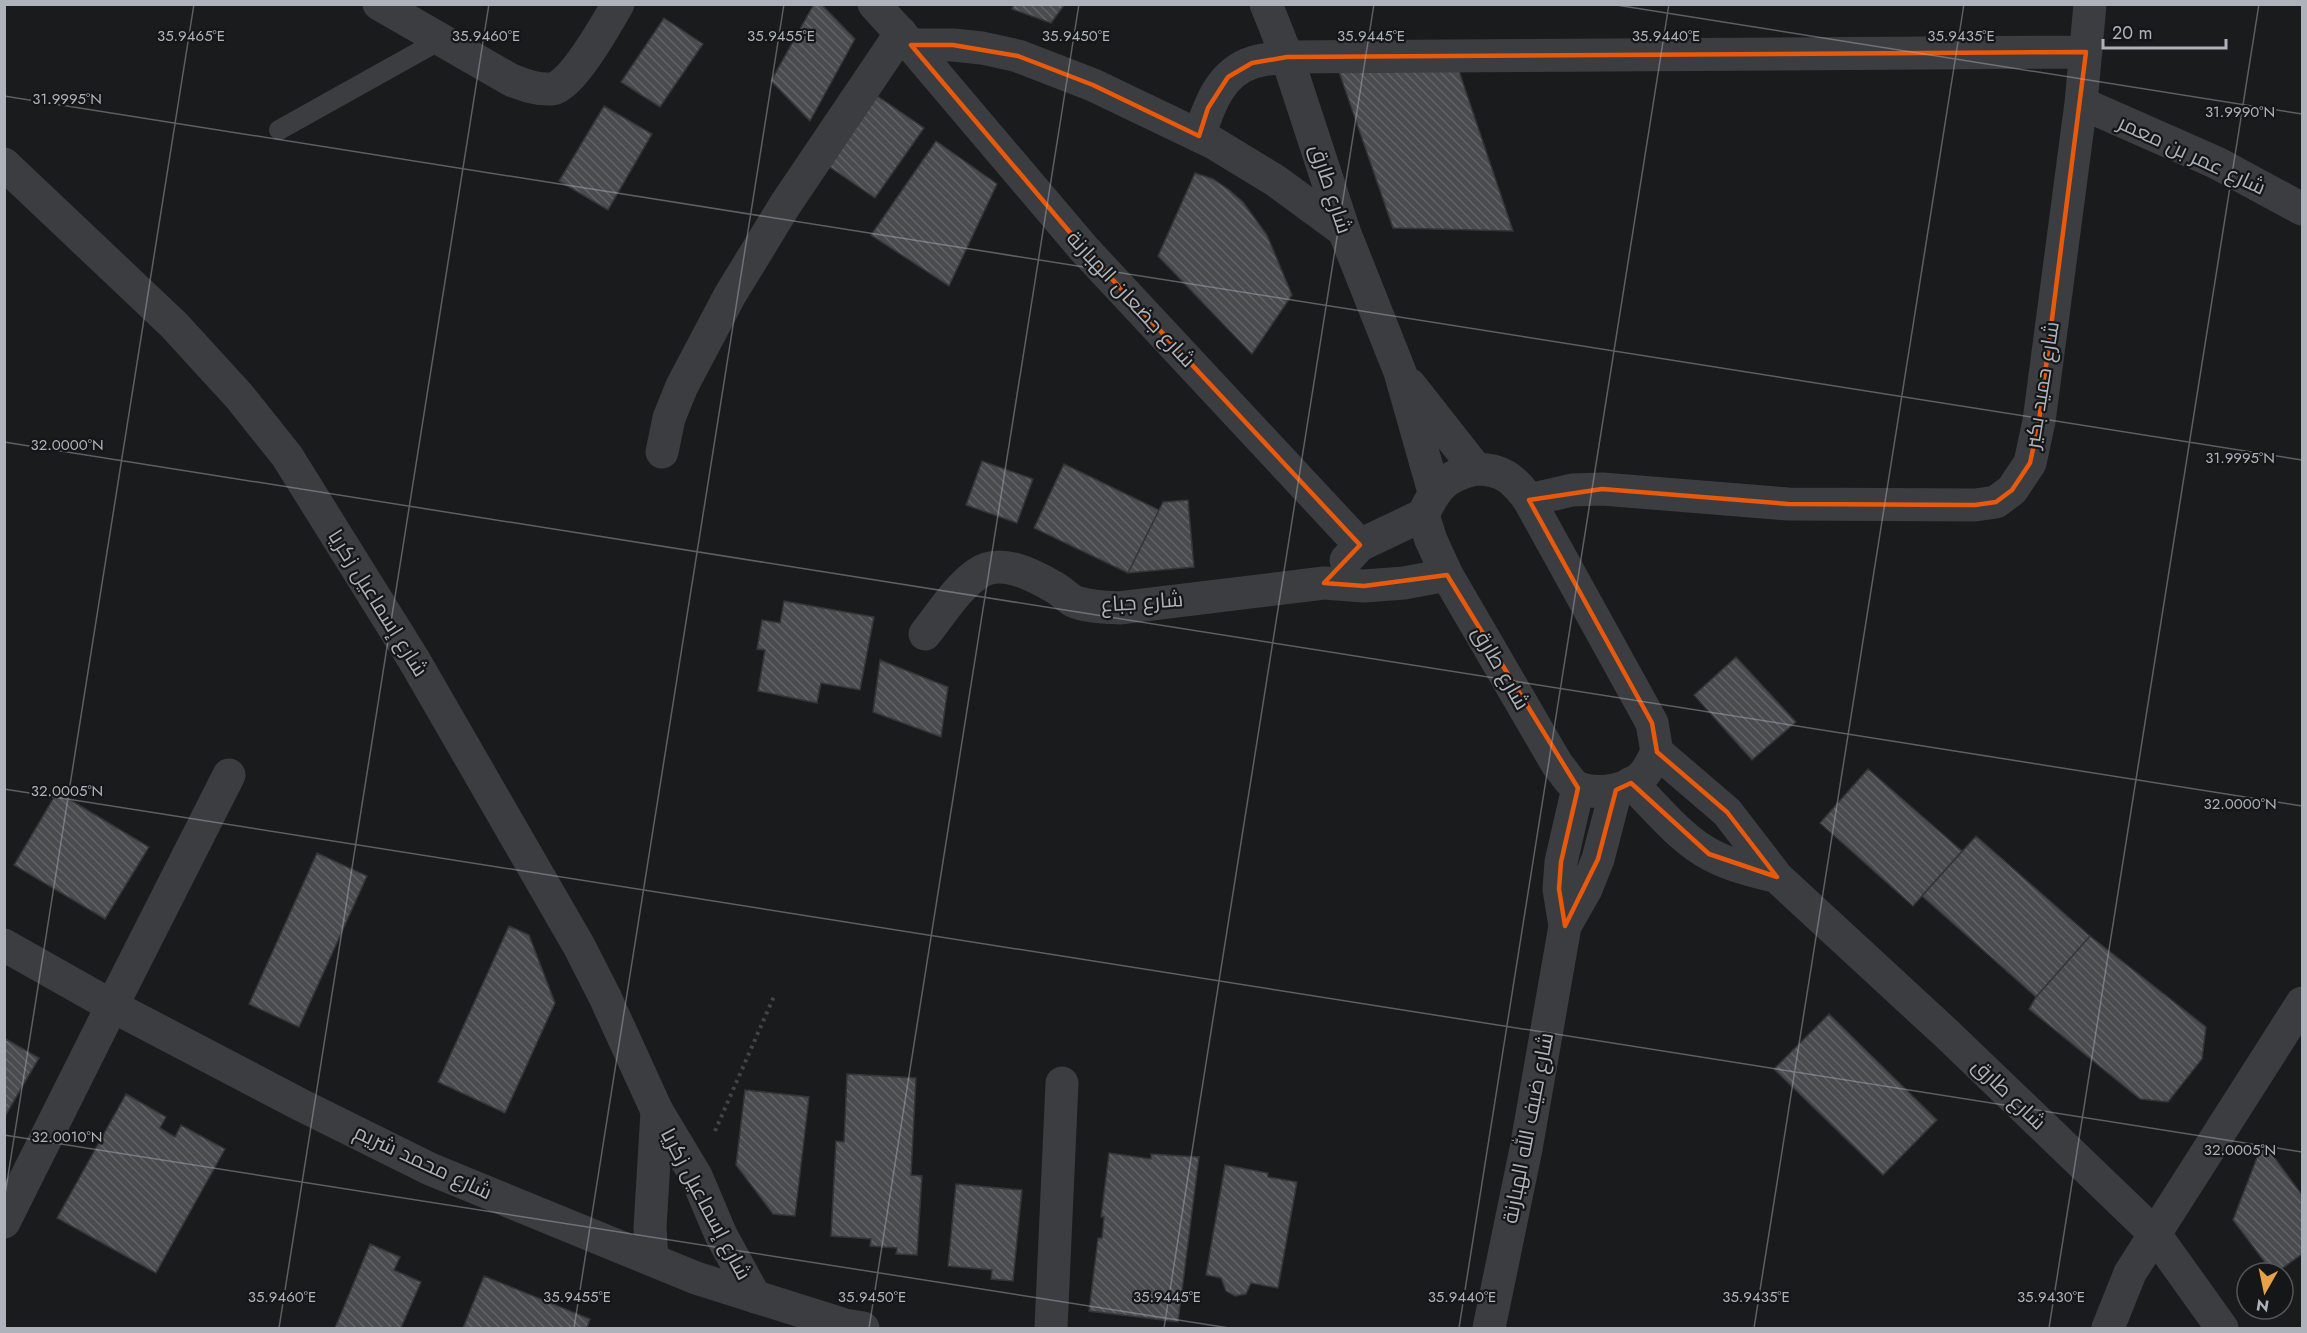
<svg xmlns="http://www.w3.org/2000/svg" width="2307" height="1333" viewBox="0 0 2307 1333" font-family="Jost,Cairo,sans-serif">
	<defs>
		<pattern id="building-back-hatch" width="6" height="6" patternUnits="userSpaceOnUse" patternTransform="scale(1.5)"><rect width="6" height="6" fill="#494b4f"/><path d="M-1 5l2 2M0 0l6 6M5-1l2 2" fill="none" stroke="#616366"/></pattern>
	</defs>
	<rect width="100%" height="100%" fill="#1a1b1c"/>
	<path fill="url(#building-back-hatch)" stroke="#353538" stroke-width="1.5" d="M814 4H821L855 39 810 121 771 81Z
		M1014 4H1065L1051 23 1012 9Z
		M664 18 703 44 660 107 621 82Z
		M1456 62 1513 231 1393 228 1338 69Z
		M867 89 924 128 875 198 818 159Z
		M604 106 652 134 608 210 559 181Z
		M936 141 997 184 949 286 871 235Z
		M1195 173 1213 179 1228 189 1243 202 1267 235 1292 295 1252 354 1158 256Z
		M982 461 1033 479 1017 523 966 505Z
		M1064 464 1159 510 1128 573 1034 528Z
		M1188 500 1194 567 1128 573 1163 502Z
		M784 601 874 617 860 690 821 683 817 703 758 691 765 650 757 649 762 620 780 623Z
		M1736 657 1796 722 1752 760 1694 695Z
		M880 660 948 687 941 737 873 712Z
		M1868 769 1962 851 1913 906 1820 823Z
		M57 792 149 847 105 919 14 865Z
		M1976 836 2090 936 2036 997 1922 896Z
		M317 853 367 876 299 1027 249 1004Z
		M509 926 529 935 555 1003 505 1113 438 1082Z
		M2090 936 2206 1027 2202 1059 2168 1102 2140 1099 2029 1009 2036 997Z
		M1829 1014 1937 1120 1883 1175 1774 1069Z
		M4 1038 39 1058 4 1118Z
		M847 1074 916 1078 911 1175 922 1176 917 1255 896 1254 897 1248 870 1246 871 1239 831 1236 836 1141 844 1142Z
		M745 1090 809 1097 795 1216 773 1214 736 1165Z
		M126 1094 166 1117 160 1128 175 1137 181 1125 225 1149 156 1273 57 1218Z
		M2263 1142 2302 1195V1254L2276 1273H2273L2233 1220Z
		M1109 1153 1151 1159V1154L1199 1157 1178 1322 1089 1311 1098 1238H1102L1104 1217H1101Z
		M1225 1165 1268 1173V1177L1297 1182 1278 1288 1251 1283 1246 1294 1235 1296 1226 1291 1221 1278 1206 1275Z
		M956 1184 1022 1190 1013 1281 991 1279 992 1270 948 1266Z
		M370 1244 400 1257 394 1270 421 1282 401 1328H335Z
		M484 1276 590 1319 587 1328H463Z"/>
	<g fill="none" stroke-linecap="round" stroke-linejoin="round">
		<path stroke="#424448" stroke-width="4" stroke-dasharray="3 4.5" stroke-linecap="butt" d="M715 1131 775 994"/>
		<path stroke="#3c3d41" stroke-width="20" d="M279 130 442 39"/>
		<path stroke="#3c3d41" stroke-width="33" d="M379 4 511 80C524 85 537 90 552 89 572 86 607 23 618 4
			M874 4 911 45 1084 249 1360 545
			M911 45H953L982 48 1018 56 1093 85 1212 142 1276 181 1344 231
			M1287 57 2086 52
			M2081 103 2217 163 2302 209
			M4 164 174 325 239 396 287 456 414 660 579 946 605 997 657 1111 696 1176 721 1235 755 1297
			M662 452 669 418 682 386 730 295 785 205 901 33
			M1529 500 1572 490 1602 489 1788 504 1975 505 1996 502 2012 490 2030 463 2039 421 2081 103 2090 4
			M1346 560 1360 545 1423 515
			M925 634C941 614 956 589 977 574 1000 557 1033 575 1054 587 1061 591 1067 597 1073 601 1087 607 1104 607 1119 608L1324 583 1364 586 1404 583 1447 575
			M4 1222 112 1006 229 775
			M652 1259 650 1228 657 1111
			M1051 1328 1062 1083
			M2108 1328 2130 1273 2302 1003"/>
		<path stroke="#3c3d41" stroke-width="33" d="M1266 4 1287 57 1344 231 1400 372 1434 492
			M1199 136C1209 106 1220 72 1254 62 1264 59 1276 58 1287 57
			M1410 385 1476 469
			M1476 469C1502 469 1514 479 1529 500L1652 723 1657 752C1653 759 1650 767 1645 773 1631 790 1599 796 1579 788 1571 785 1563 771 1557 764L1447 575 1431 540 1423 515C1436 487 1445 476 1476 469Z
			M1657 752 1727 812 1777 877 1948 1035 2154 1233 2222 1328
			M1631 783C1656 807 1680 839 1711 855 1732 866 1754 871 1777 877
			M1565 926 1586 889 1598 859 1616 790
			M4 945 112 1006 301 1105 430 1169 696 1278 845 1325 863 1328
			M1489 1328 1526 1149 1565 926 1559 889 1561 862 1578 788"/>
	</g>
	<path fill="none" stroke="#e8590c" stroke-width="4.5" stroke-linejoin="round" d="M911 45H953L1018 56 1093 85 1199 136 1208 108 1228 77 1252 63 1287 57 2086 52 2039 421 2030 463 2012 490 1996 502 1975 505 1788 504 1602 489 1529 500 1652 723 1657 752 1727 812 1777 877 1709 854 1631 783 1616 790 1598 859 1565 926 1559 889 1561 862 1578 788 1447 575 1364 586 1324 583 1360 545 1084 249Z"/>
	<path fill="none" stroke="#aeb3bb" stroke-width="1.5" stroke-opacity="0.45" d="M1610 4 2302 114M4 96 2302 460M4 442 2302 806M4 789 2302 1152M4 1135 1229 1328M4 1201 194 4M279 1328 489 4M574 1328 784 4M869 1328 1079 4M1164 1328 1374 4M1459 1328 1669 4M1754 1328 1964 4M2049 1328 2259 4"/>
	<g text-anchor="middle" stroke-width="4.5" stroke-linejoin="round" paint-order="stroke">
		<g font-size="21" fill="#aeb3bb" stroke="#151618">
			<text transform="translate(2192 155) rotate(25)" y="7">شارع عمر بن معمر</text>
			<text transform="translate(1331 189) rotate(72)" y="7">شارع طارق</text>
			<text transform="translate(1131 299) rotate(47)" y="7">شارع جضعان الهبارنة</text>
			<text transform="translate(2042 385) rotate(-81)" y="7">شارع حميد بكير</text>
			<text transform="translate(1142 602) rotate(-4)" y="7">شارع جباع</text>
			<text transform="translate(378 603) rotate(58)" y="7">شارع إسماعيل زكريا</text>
			<text transform="translate(1501 668) rotate(60)" y="7">شارع طارق</text>
			<text transform="translate(2009 1094) rotate(44)" y="7">شارع طارق</text>
			<text transform="translate(1528 1128) rotate(-79)" y="7">شارع ضيف الله الهبارنة</text>
			<text transform="translate(423 1162) rotate(25)" y="7">شارع محمد شريم</text>
			<text transform="translate(706 1204) rotate(62)" y="7">شارع إسماعيل زكريا</text>
		</g>
	</g>
	<g font-size="15" text-anchor="middle" fill="#aeb3bb" stroke="#151618" stroke-width="4.5" stroke-linejoin="round" paint-order="stroke">
		<text x="191" y="41">35.9465°E</text>
		<text x="486" y="41">35.9460°E</text>
		<text x="781" y="41">35.9455°E</text>
		<text x="1076" y="41">35.9450°E</text>
		<text x="1371" y="41">35.9445°E</text>
		<text x="1666" y="41">35.9440°E</text>
		<text x="1961" y="41">35.9435°E</text>
		<text x="67" y="104">31.9995°N</text>
		<text x="2240" y="117">31.9990°N</text>
		<text x="67" y="450">32.0000°N</text>
		<text x="2240" y="463">31.9995°N</text>
		<text x="67" y="796">32.0005°N</text>
		<text x="2240" y="809">32.0000°N</text>
		<text x="67" y="1142">32.0010°N</text>
		<text x="2240" y="1155">32.0005°N</text>
		<text x="282" y="1302">35.9460°E</text>
		<text x="577" y="1302">35.9455°E</text>
		<text x="872" y="1302">35.9450°E</text>
		<text x="1167" y="1302">35.9445°E</text>
		<text x="1462" y="1302">35.9440°E</text>
		<text x="1756" y="1302">35.9435°E</text>
		<text x="2051" y="1302">35.9430°E</text>
	</g>
	<rect width="2307" height="1333" fill="none" stroke="#aeb3bb" stroke-width="12"/>
	<g transform="translate(2265 1291) rotate(189)"><circle r="28" fill="#151618" stroke="#525559" stroke-width="1.5"/>
	<path d="M0-4.5L10 22L0 15L-10 22Z" fill="#e7a147"/>
	<text y="-9" font-size="16" font-weight="bold" text-anchor="middle" fill="#aeb3bb">N</text>
	</g>
	<path d="M2103 39v9h123v-9" fill="none" stroke="#aeb3bb" stroke-width="3"/>
	<text x="2112" y="39" font-size="18" fill="#aeb3bb" stroke="#151618" stroke-width="4.5" paint-order="stroke">20 m</text>
</svg>
